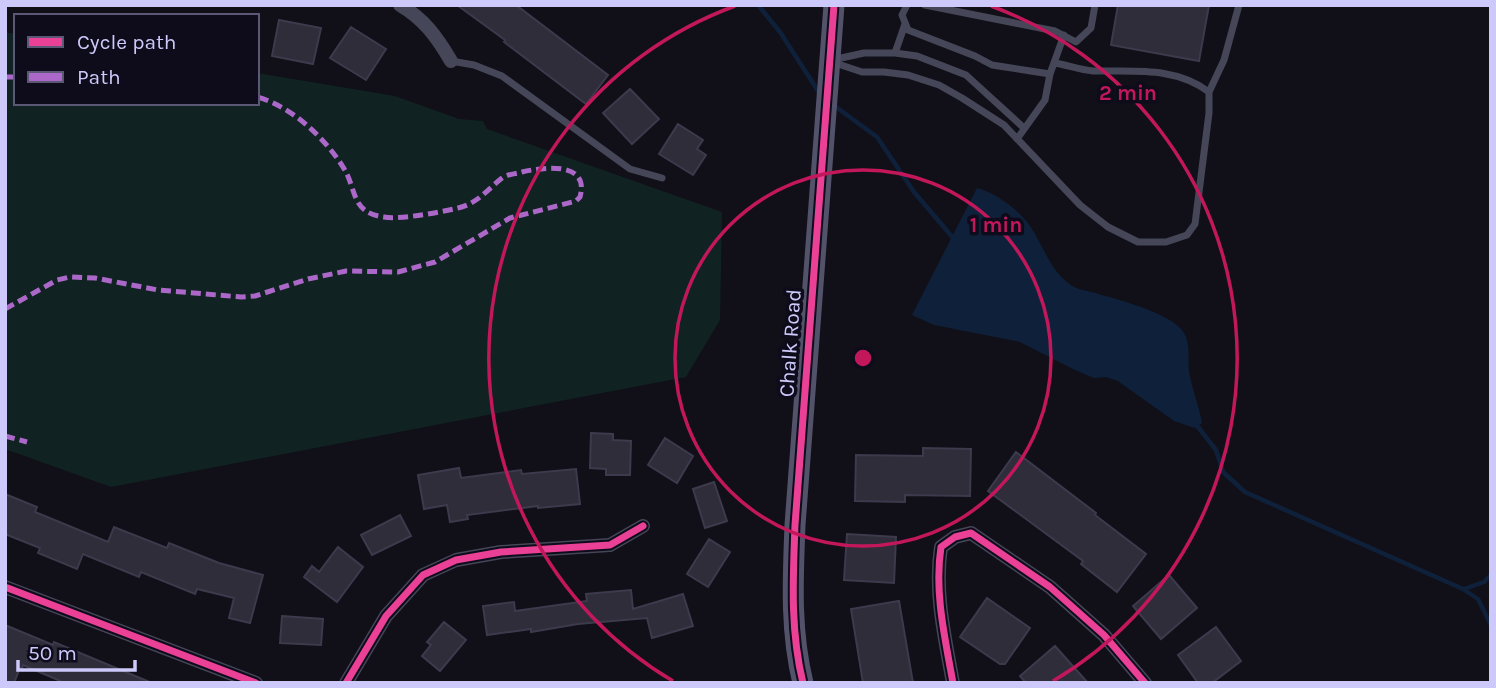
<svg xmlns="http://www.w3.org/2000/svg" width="1496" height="688" viewBox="0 0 1496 688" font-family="Karla,sans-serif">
	<rect width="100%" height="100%" fill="#111018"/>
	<path fill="#102222" d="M5 32 16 34V103H257V73L395 96 459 119 483 121 487 129 722 212 720 320 686 377 111 487 5 449Z"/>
	<path fill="#0f213a" d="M977 188C996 193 1019 210 1030 226 1045 248 1051 275 1076 288 1101 295 1172 311 1184 333 1192 347 1186 361 1190 376 1193 392 1199 406 1202 423L1195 428 1174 421 1118 381 1106 377 1094 378 1075 370 1020 342 934 325 912 315Z"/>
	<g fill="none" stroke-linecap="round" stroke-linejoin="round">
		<path stroke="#0f213a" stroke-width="4.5" d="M758 5 780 32 820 94
			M832 104 877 137 914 192 954 239
			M1195 423 1216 450 1223 472 1245 492 1463 589 1478 599 1491 625
			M1464 589 1484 582 1491 575"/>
	</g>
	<path fill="#2f2d3a" stroke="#3c3a4c" stroke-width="2" d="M457 5H516L608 75 586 104 504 42 505 40Z
		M1118 5H1209L1199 61 1111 45Z
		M279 20 321 28 313 64 272 56Z
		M351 27 386 49 366 80 330 58Z
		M630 89 659 119 632 144 603 113Z
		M678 124 703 140 697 149 706 155 693 175 659 154Z
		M591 433 613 434V440L631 441 630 475H606V469L590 468Z
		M665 438 693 456 677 483 648 465Z
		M923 448 971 449 970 496 905 495V502L855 501 856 455 923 456Z
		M1016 452 1096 513 1095 515 1146 554 1117 592 1081 564 1083 561 988 491Z
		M459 468 461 478 521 470 522 474 576 469 580 504 538 508V506L467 515 468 519 450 522 447 505 424 509 418 475Z
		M714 482 727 521 705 528 693 489Z
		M5 494 37 507 35 512 108 542 114 527 167 548 169 543 219 563 263 575 250 623 229 618 234 598 197 589 195 594 141 572 139 577 83 554 77 569 38 553 40 548 5 534Z
		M400 515 411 536 372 555 361 535Z
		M847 534 896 537 894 583 844 580Z
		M709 539 730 552 708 587 687 574Z
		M338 547 363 567 337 602 304 577 312 566 319 572Z
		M1169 575 1197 608 1161 639 1133 606Z
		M631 590 633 609 683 594 693 626 652 638 647 618 578 624 531 632V629L487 635 483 606 514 602 515 611 587 601 586 594Z
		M987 598 1030 628 1005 664H1000L960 637Z
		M899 601 913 683H863L851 609Z
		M282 616 323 619 321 645 280 643Z
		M444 622 466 640 440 671 422 656 431 645 427 642Z
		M5 625 53 645 54 642 152 683H65L23 665 22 669 20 668 14 683H5Z
		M1216 627 1241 661 1212 683H1198L1178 655Z
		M1055 646 1088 683H1026L1020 676Z"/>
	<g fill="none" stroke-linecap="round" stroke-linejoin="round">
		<path stroke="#454658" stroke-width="7" d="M907 5 902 15 908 30 975 56 992 65 1050 74
			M925 5 1055 31 1076 42 1091 28 1095 5
			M895 53 905 24
			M832 60 864 53H895L917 56 966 75 1024 128
			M451 61 474 65 502 76 630 169 662 178
			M832 62 862 72H884L908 75 939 85 962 98 1004 125 1080 205 1108 227 1138 242H1166L1187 235 1195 224 1209 113V92C1175 66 1133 72 1093 71 1080 70 1067 65 1055 63
			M1209 92 1224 60 1239 5
			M1017 139 1045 100 1050 74 1064 35"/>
		<path stroke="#454658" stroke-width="14" d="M400 5C424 19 437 37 451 61
			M5 587 256 683
			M346 683 386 616 423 575 456 560 501 552 610 545 643 526
			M953 683C945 638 934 592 941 547L955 537 971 533 1050 587 1104 635 1145 683"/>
		<path stroke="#52526b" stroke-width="21" d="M803 683C790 630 793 578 795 525L834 5"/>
		<path stroke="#ac68c9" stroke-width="5" stroke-dasharray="10 5" stroke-linecap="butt" d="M5 77H16
			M5 309 57 280 70 277 95 278 158 290 241 297 255 296 308 279 346 271 398 272 435 262 510 218 576 201 580 197C590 161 544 167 522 172 516 174 507 174 502 178 488 189 477 204 458 208 442 212 399 220 384 217 350 213 357 188 343 167 325 138 291 106 257 97
			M5 436 27 442"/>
		<g stroke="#0e0c1b" stroke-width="11">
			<path id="cycleway" d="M5 587 256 683
				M346 683 386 616 423 575 456 560 501 552 610 545 643 526
				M803 683C790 630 793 578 795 525L834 5
				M953 683C945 638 934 592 941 547L955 537 971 533 1050 587 1104 635 1145 683"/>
		</g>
		<use href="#cycleway" stroke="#ea4096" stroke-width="7"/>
	</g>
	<g fill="none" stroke="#c2185b" stroke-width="3.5">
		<circle cx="863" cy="358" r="188"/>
		<path d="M673 681A375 375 0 0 1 735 6M991 6A375 375 0 0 1 1053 681"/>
	</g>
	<g text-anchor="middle" stroke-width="7" stroke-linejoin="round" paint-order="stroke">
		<g font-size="21" fill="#cdcafb" stroke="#0e0c1b">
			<text transform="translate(790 343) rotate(-86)" y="7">Chalk Road</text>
		</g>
	</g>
	<circle cx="863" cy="358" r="10" fill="#c2185b" stroke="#0e0c1b" stroke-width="3.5"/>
	<g font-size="21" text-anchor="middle" font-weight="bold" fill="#c2185b" stroke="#0e0c1b" stroke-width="7" stroke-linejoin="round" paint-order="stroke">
		<text x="1128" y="100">2 min</text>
		<text x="996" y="232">1 min</text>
	</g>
	<rect width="1496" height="688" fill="none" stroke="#cdcafb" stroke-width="14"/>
	<rect x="14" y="14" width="245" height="91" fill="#0e0c1b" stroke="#5a5875" stroke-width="2"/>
	<rect x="28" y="37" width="35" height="10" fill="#ea4096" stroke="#5a5875" stroke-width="2"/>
	<text x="77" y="49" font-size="21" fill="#cdcafb">Cycle path</text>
	<rect x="28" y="72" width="35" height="10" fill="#ac68c9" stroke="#5a5875" stroke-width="2"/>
	<text x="77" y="84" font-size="21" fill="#cdcafb">Path</text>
	<path d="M18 660v10h117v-10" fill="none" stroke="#cdcafb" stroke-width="3.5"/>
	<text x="28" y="660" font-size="21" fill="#cdcafb" stroke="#0e0c1b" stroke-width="5" paint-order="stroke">50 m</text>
</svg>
